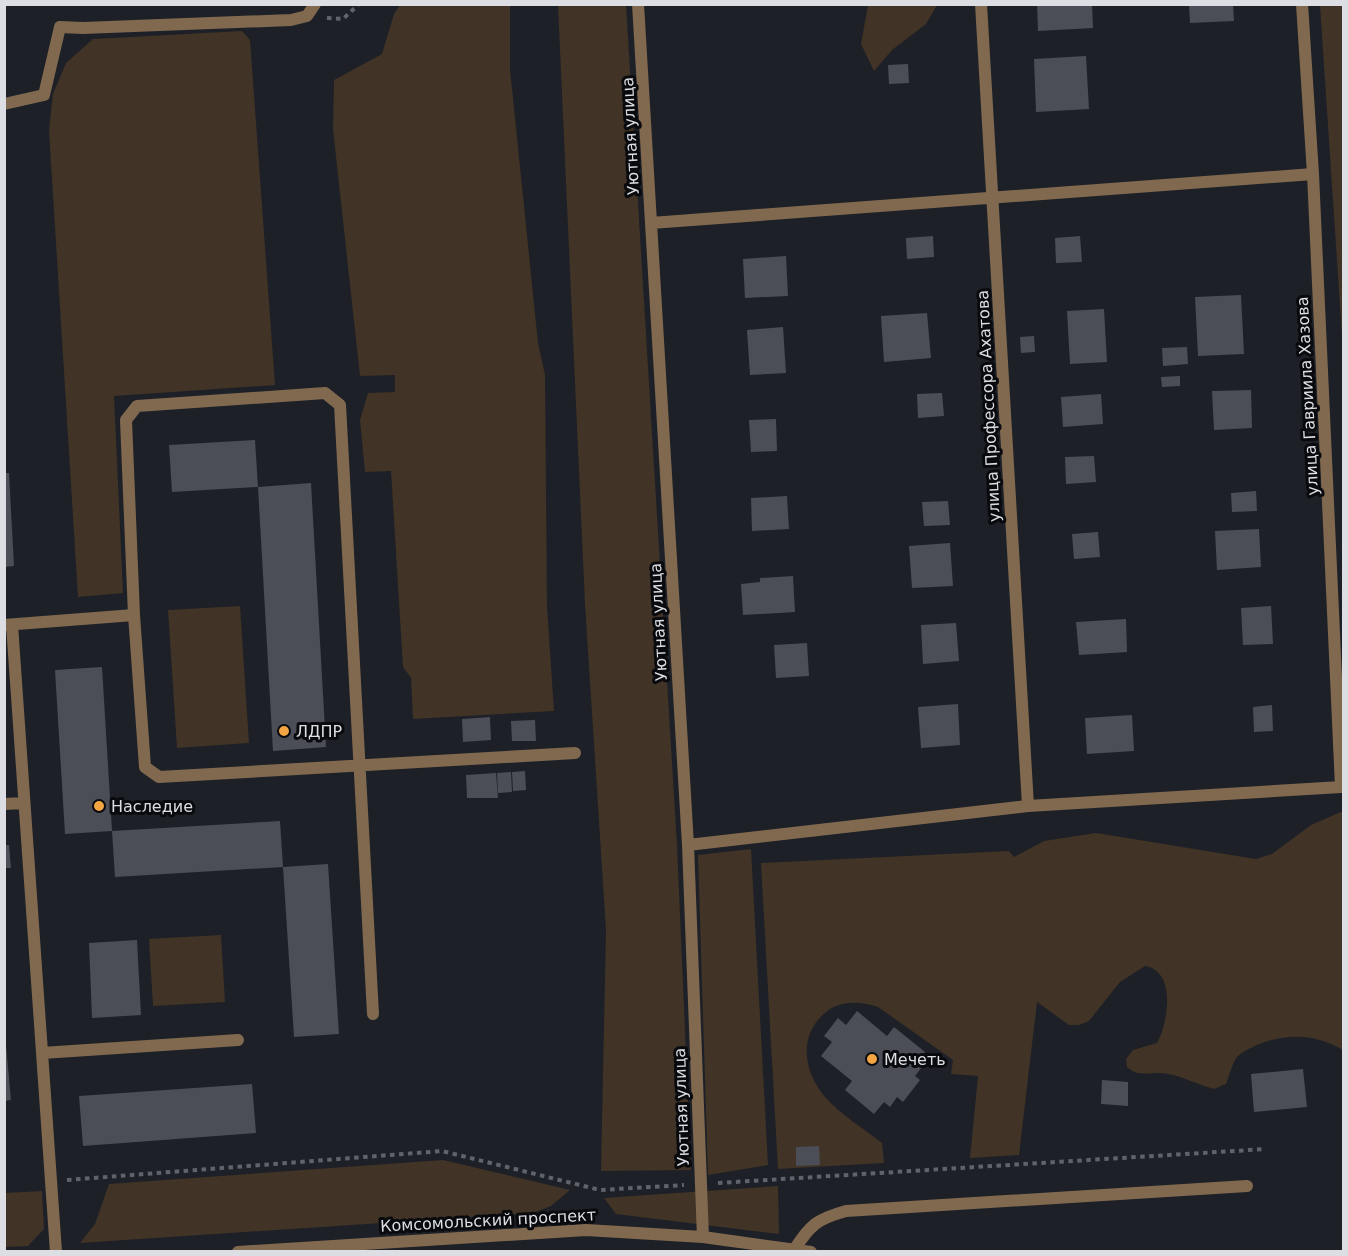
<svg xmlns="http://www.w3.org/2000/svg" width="1348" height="1256" viewBox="0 0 1348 1256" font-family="'DejaVu Sans',sans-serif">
	<rect width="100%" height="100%" fill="#1d2027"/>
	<path fill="#413325" d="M400 5H510V69L538 343 545 375 547 607 554 711 413 719 411 678 403 667 391 471 365 472 360 420 368 393 395 392V375L360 376 333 129 334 80 382 54 394 14Z
		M558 5H626L677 845 691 1170 601 1171 606 930 585 604Z
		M868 5V4L937 5 926 24 892 50 874 71 861 44Z
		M1320 5H1343V351Z
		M242 31 250 40 275 385 114 396 123 593 78 597 49 130 53 94 66 63 93 39Z
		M240 606 249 743 177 748 168 610Z
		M1343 811V1050C1316 1035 1292 1033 1262 1043 1254 1046 1243 1051 1237 1057 1232 1064 1229 1076 1226 1084L1214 1089C1199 1085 1184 1077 1168 1074 1153 1070 1140 1079 1127 1067L1126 1059 1133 1050 1157 1043C1168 1023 1177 971 1145 966L1120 982 1089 1021 1079 1025H1069L1037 1002 1019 1155 970 1158 978 1076 951 1074 953 1060 878 1007C861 1001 840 1000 826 1012 798 1035 803 1071 825 1097 840 1114 864 1129 882 1143L884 1163 778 1169 761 863 1009 851 1014 857 1044 841 1096 833 1256 859 1272 854 1311 825Z
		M751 849 768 1165 708 1175 698 855Z
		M221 935 225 1002 153 1006 149 939Z
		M443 1160 570 1190 551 1206 533 1213 80 1243 95 1224 109 1184Z
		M778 1186 779 1234 616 1214 604 1198Z
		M42 1191 44 1229 28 1246 5 1247V1193Z"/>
	<path fill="#4b4e56" d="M1037 4H1092L1093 28 1038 31Z
		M1189 5H1233L1234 21 1190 23Z
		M1086 56 1089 109 1036 112 1034 59Z
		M908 64 909 83 889 84 888 65Z
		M933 236 934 257 907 259 906 238Z
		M1080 236 1082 262 1056 263 1055 238Z
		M786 256 788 296 745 298 743 259Z
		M1241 295 1244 354 1198 356 1195 297Z
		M1104 309 1107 362 1070 364 1067 311Z
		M927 313 931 358 884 362 881 316Z
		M783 327 786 373 750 375 747 330Z
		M1034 336 1035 352 1021 353 1020 337Z
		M1187 347 1188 364 1163 366 1162 348Z
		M1180 376V386L1162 387 1161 377Z
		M1251 390 1252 428 1214 430 1212 391Z
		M942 393 944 416 918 418 917 394Z
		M1101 394 1103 424 1063 427 1061 397Z
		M776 419 777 451 751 452 749 420Z
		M255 440 258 487 172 492 169 445Z
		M1094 456 1096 482 1066 484 1065 457Z
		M4 473H9L14 566 4 567Z
		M311 483 326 747 273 751 258 487Z
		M1256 491 1257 511 1232 512 1231 493Z
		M787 496 789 529 752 531 751 498Z
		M948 501 950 525 924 526 922 502Z
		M1259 529 1261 567 1217 570 1215 531Z
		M1098 532 1100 557 1074 559 1072 534Z
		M950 543 953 586 912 588 909 546Z
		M793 576 795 612 743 615 741 584 760 582V578Z
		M1271 606 1273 644 1243 645 1241 608Z
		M1126 619 1127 652 1079 655 1076 622Z
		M956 623 959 661 923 664 921 625Z
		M807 643 809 676 776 678 774 645Z
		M102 667 112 831 65 834 55 670Z
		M958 704 960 745 921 748 918 707Z
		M1272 705 1273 731 1254 732 1253 707Z
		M1132 715 1134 751 1087 754 1085 718Z
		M490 717 491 740 463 742 462 719Z
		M535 720 536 741H512L511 721Z
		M525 771 526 790 513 791 512 772Z
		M511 772 512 792 498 793 497 773Z
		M496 773 498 798H467L466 775Z
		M280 821 283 867 115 877 112 831Z
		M4 845H9L11 868H4Z
		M328 864 339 1034 294 1037 283 867Z
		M137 940 141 1015 92 1018 89 943Z
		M857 1011 887 1036 894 1027 925 1052 916 1063 922 1067 915 1076 920 1080 903 1102 897 1097 890 1107 884 1102 874 1114 845 1090 852 1081 821 1056 832 1042 824 1036 838 1018 846 1025Z
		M4 1023 11 1100 4 1101Z
		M1303 1069 1307 1107 1254 1112 1251 1074Z
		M1102 1080 1128 1082V1106L1101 1104Z
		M252 1084 256 1133 83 1146 79 1096Z
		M819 1146 820 1165 796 1166V1147Z"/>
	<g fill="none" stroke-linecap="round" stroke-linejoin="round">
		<path stroke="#606369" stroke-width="4" stroke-dasharray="4.5 4.5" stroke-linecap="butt" d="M327 18 343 19 359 4
			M67 1180 442 1151 600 1190 684 1185
			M718 1183 1266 1149"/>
		<path stroke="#81694f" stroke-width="12" d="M4 104 44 95 60 27 83 28 291 20 307 16 315 4
			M134 615 126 420 137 406 325 393 340 405 373 1014
			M4 625 134 615 145 767 159 777 575 753
			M12 625 56 1252
			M4 804 24 803
			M42 1053 238 1040
			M794 1250C810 1225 817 1219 846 1211L1247 1186"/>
		<path stroke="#81694f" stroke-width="12" d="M638 4 688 845 703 1237
			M981 4 1028 806
			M651 223 1313 174
			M688 845 1028 806 1341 787 1313 174 1302 4
			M238 1252 586 1230 703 1237 811 1252"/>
	</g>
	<g fill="#f3a443" stroke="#090a0d" stroke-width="2">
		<circle cx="284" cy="731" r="6"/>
		<circle cx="99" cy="806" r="6"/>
		<circle cx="872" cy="1059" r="6"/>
	</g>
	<g text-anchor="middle" stroke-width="6" stroke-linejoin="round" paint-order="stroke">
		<g font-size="16" fill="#dcdee3" stroke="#090a0d">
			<text transform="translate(630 136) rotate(-93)" y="6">Уютная улица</text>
			<text transform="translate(1307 396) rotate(-93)" y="6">улица Гавриила Хазова</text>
			<text transform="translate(988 406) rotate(-93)" y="6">улица Профессора Ахатова</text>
			<text transform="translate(658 622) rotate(-93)" y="6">Уютная улица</text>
			<text transform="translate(681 1107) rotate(-92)" y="6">Уютная улица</text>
			<text transform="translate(488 1220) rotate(-3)" y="6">Комсомольский проспект</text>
		</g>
		<g font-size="16" fill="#dcdee3" stroke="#090a0d" text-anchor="start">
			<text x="296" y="737">ЛДПР</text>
			<text x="111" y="812">Наследие</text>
			<text x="884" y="1065">Мечеть</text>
		</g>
	</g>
	<rect width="1348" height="1256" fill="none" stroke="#dcdee3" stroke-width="12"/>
</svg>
